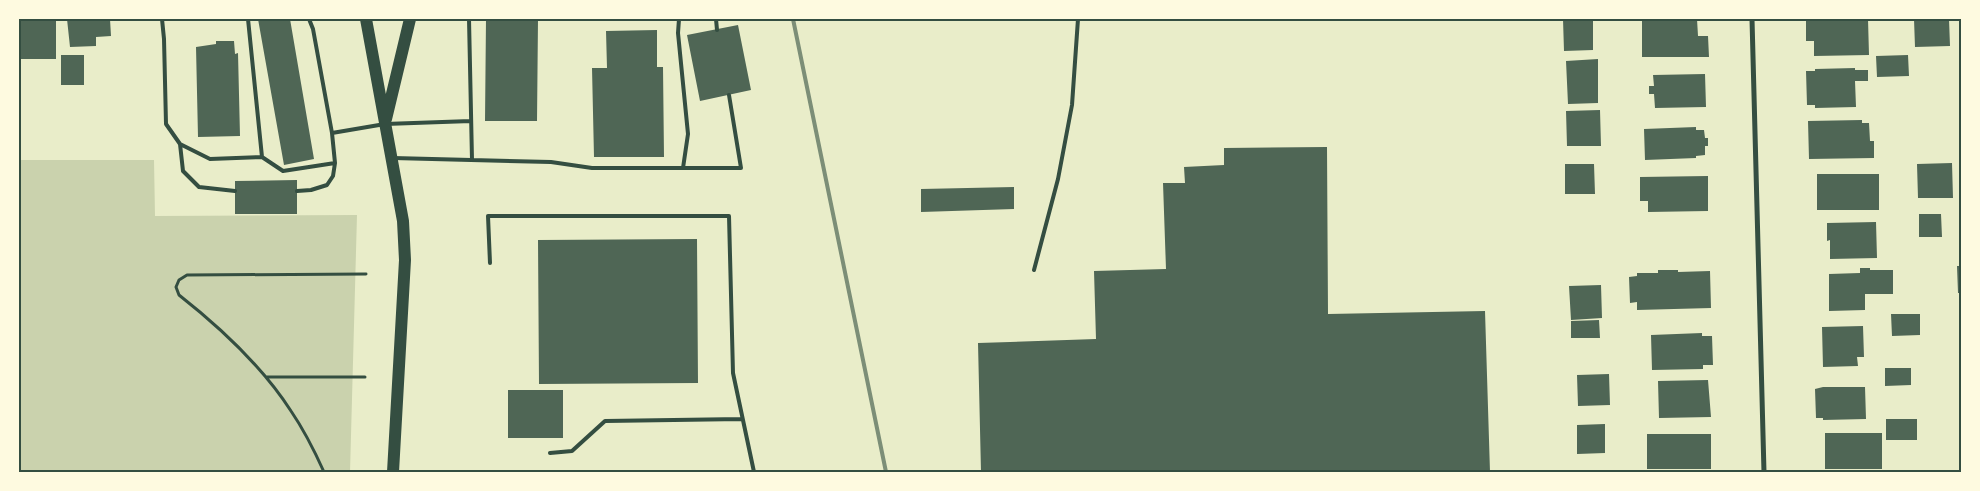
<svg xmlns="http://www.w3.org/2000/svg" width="1980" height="491" viewBox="0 0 1980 491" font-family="Lora,serif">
	<rect width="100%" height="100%" fill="#e9edc9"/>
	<path fill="#cad2ad" d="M19 160H154L155 216 357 215 350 472H19Z"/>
	<path fill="#4f6655" d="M19 19H56V59H19Z
		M67 19H110L111 36 96 37V46L70 47Z
		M258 19H290L314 159 284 165Z
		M486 19H538L537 121H485Z
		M1563 19H1593V50L1564 51Z
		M1642 19H1697L1698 36H1708L1709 57H1642Z
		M1806 19H1868L1869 55 1814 56V41H1806Z
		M1914 19H1949L1950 46 1915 47Z
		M738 25 751 90 700 101 687 35Z
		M657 30V67H663L664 157H594L592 68H607L606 31Z
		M216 41H234L235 54 238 53 240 136 198 137 196 47 216 44Z
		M61 55H84V85H61Z
		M1908 55 1909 76 1877 77 1876 56Z
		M1598 59V103L1568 104 1566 61Z
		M1855 68V70H1868V81H1855L1856 107 1815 108V105H1807L1806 71H1815V69Z
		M1705 74 1706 107 1655 108 1654 94H1649V86H1654L1653 75Z
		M1600 110 1601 146H1567L1566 111Z
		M1862 120V123H1869L1870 141H1874V158L1809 159 1808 121Z
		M1696 127V130H1704L1705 138H1708V146H1705V155L1696 156V158L1645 160 1644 129Z
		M1327 147 1328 314 1485 311 1490 472H981L978 343 1096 339 1094 271 1166 269 1163 183H1185L1184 167 1224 165V148Z
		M1952 163 1953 198H1918L1917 164Z
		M1565 164H1594L1595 194H1565Z
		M1817 174H1879V210H1817Z
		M1708 176V211L1648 212V201H1640V177Z
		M297 180V214H235V181Z
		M1014 187V209L921 212V189Z
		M1919 214H1941L1942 237H1919Z
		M1876 222 1877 258 1830 259V240L1827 241V223Z
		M697 239 698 383 539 384 538 240Z
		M1957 266H1961V293H1958Z
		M1860 268H1870V270H1893V294H1865V310L1829 311V274L1860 273Z
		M1658 270H1678V272L1710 271 1711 308 1637 310V302L1630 303 1629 277 1637 276V273H1658Z
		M1601 285 1602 318 1571 320 1569 286Z
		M1891 314H1920V335L1892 336Z
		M1599 320 1600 338H1571V321Z
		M1863 326 1864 357H1857L1858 366 1823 367 1822 327Z
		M1702 333V336H1712L1713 365H1703V369L1652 370 1651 335Z
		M1885 368H1911V385L1885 386Z
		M1609 374 1610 405 1578 406 1577 375Z
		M1708 380 1711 417 1659 418 1658 381Z
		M1823 387H1865L1866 419 1823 420V418H1816L1815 389Z
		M508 390H563V438H508Z
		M1886 419H1917V440H1886Z
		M1605 424V453L1577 454V425Z
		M1825 433H1882V469H1825Z
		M1647 434H1711V469H1647Z"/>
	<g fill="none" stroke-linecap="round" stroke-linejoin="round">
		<path stroke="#344e41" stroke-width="3" d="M266 377H365
			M324 472C315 452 304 430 291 411 262 366 221 328 179 295L176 287 179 280 187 275 366 274"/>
		<path stroke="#344e41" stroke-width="4" d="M162 19 164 39 166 124 180 144 210 159 262 157 248 19
			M469 19 472 160
			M679 19 678 33 688 134 683 168
			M716 19 717 30
			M332 133 385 124 471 121
			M180 144 183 171 199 187 235 191
			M262 157 283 171 335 163 332 133 313 29 309 19
			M393 158 551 162 592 168H741L729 95
			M297 191 311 190 327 185 333 176 335 163
			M490 263 488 216H729L733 373 754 472
			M1034 270 1058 179 1072 105 1078 19
			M550 453 572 451 605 421 742 419"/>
		<path stroke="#344e41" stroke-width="5" d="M1752 19 1764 472"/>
		<path stroke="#344e41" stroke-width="12" d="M366 19 403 221 405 260 393 472
			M386 119 410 19"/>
		<path stroke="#7c8e77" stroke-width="4" d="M793 19 886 472"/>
	</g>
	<rect width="1980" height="491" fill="none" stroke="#fefae0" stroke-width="40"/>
	<rect x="20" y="20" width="1940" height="451" fill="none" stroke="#344e41" stroke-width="2"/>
</svg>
